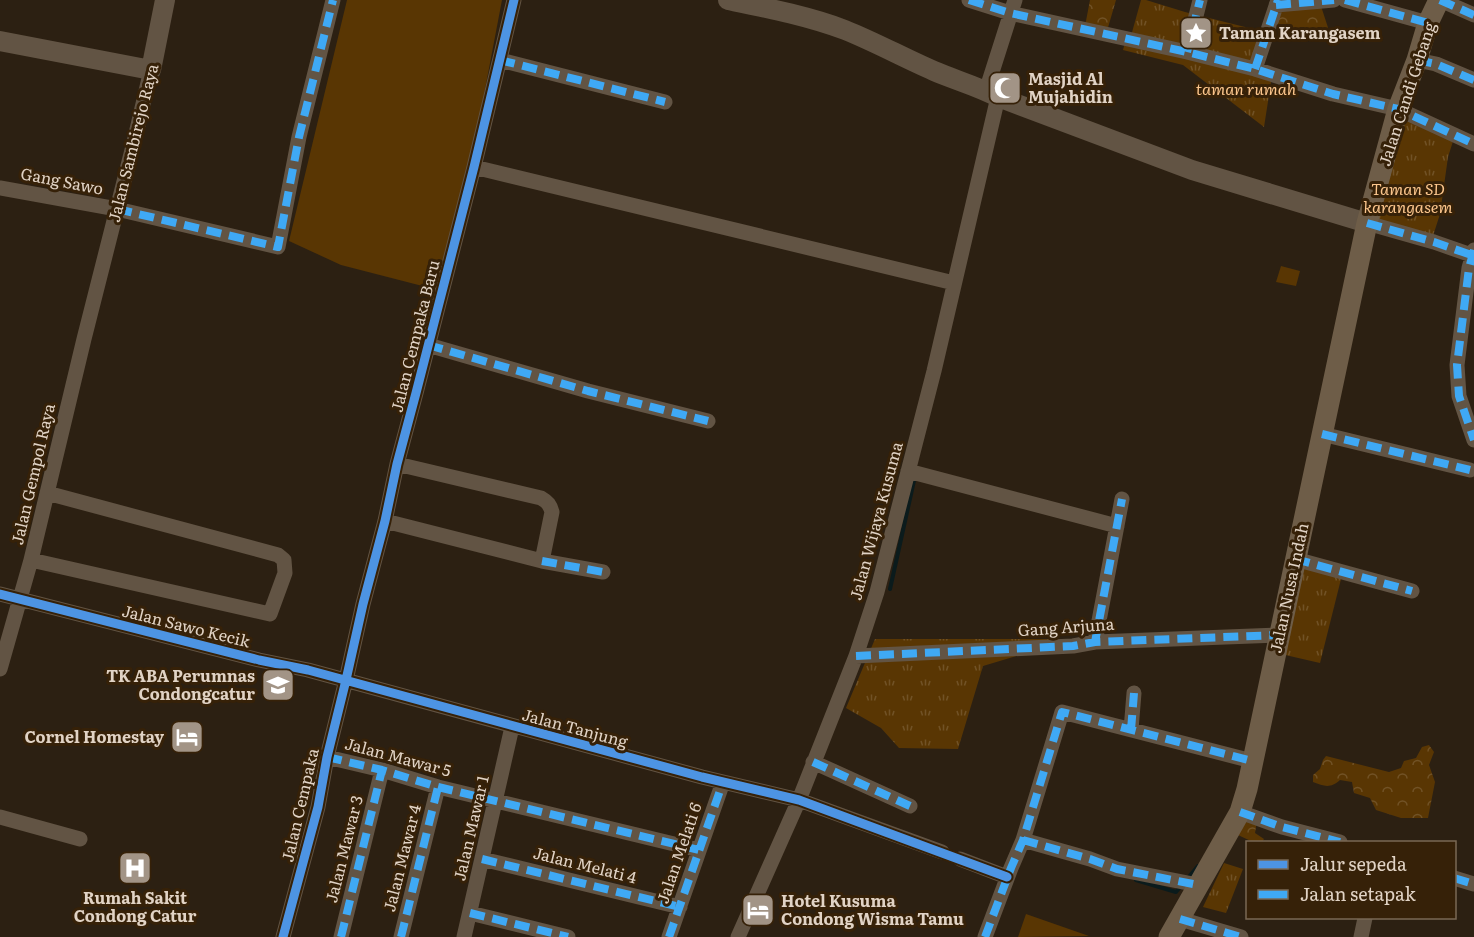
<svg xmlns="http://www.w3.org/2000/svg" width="1474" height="937" viewBox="0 0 1474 937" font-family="Literata,serif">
	<defs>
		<pattern id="forest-crowns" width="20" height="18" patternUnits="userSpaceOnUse" patternTransform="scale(1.5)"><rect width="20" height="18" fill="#593603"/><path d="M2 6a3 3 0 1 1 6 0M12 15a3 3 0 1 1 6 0" fill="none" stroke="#715226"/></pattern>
		<pattern id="park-tufts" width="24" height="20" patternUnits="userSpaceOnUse" patternTransform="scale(1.5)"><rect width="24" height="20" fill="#593603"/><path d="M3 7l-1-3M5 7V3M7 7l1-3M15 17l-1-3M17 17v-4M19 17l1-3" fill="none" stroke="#715226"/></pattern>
	</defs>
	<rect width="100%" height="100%" fill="#2c2012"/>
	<path fill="#593603" d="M347 0H502L471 163 438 290 341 265 289 241Z
		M1281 266 1300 271 1296 286 1276 282Z
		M1026 914 1089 936 1018 937Z"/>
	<path fill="url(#forest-crowns)" d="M1090 0H1116L1107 31 1084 25 1086 21Z
		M1319 0 1333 43 1276 24 1281 10Z
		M1429 745 1434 752 1429 765 1435 782 1428 818H1401L1376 810 1370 798 1354 793 1352 782 1340 780C1330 789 1324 786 1313 782V775L1320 769 1323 760 1326 756 1389 772 1401 768 1404 761 1416 758 1422 747Z
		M1247 815 1257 821 1255 833 1264 839 1262 842H1253L1238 835Z"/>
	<path fill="url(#park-tufts)" d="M1141 0H1146L1185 12 1261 31 1252 67 1131 36Z
		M1126 39 1272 76 1264 127 1183 65 1123 50Z
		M1401 113 1455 135 1448 157 1440 214 1432 239 1365 220Z
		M1301 565 1342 575 1320 663 1281 654Z
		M875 639H1074L983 666 958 749 899 748 881 728 846 708Z
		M1224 863 1243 869 1226 913 1203 907Z"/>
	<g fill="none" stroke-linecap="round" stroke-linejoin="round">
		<path stroke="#0b1b1c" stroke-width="4" d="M890 589 915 476
			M1188 878 1198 866
			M1136 880 1176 892 1181 886"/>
		<path stroke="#625444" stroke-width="15" d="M969 0 1010 13 1187 52 1255 69 1333 94 1398 109 1474 144
			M1345 0 1428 23
			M1440 0 1474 15
			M1276 5 1334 0
			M1187 52 1200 0
			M500 60 665 102
			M1417 60 1436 64 1474 80
			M1255 69 1278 0
			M986 91 1015 0
			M474 167 954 283
			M0 188 117 209 278 247 299 137 333 0
			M1367 223 1434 242 1474 256
			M1474 250 1469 268 1457 365 1459 396 1474 440
			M428 345 588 391 708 421
			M1322 434 1470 470
			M397 464 541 498C548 502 550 505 552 512L542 561
			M908 471 1117 526
			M385 521 542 561 603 572
			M1295 559 1412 591
			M31 560 270 614 285 573 284 560 278 555 47 493
			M0 594 259 660 308 670 702 777 799 800 942 852
			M1095 642 1122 499
			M856 656 1073 646 1095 642 1279 635
			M0 669 31 560 84 339 134 142 151 70
			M1131 730 1134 693
			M327 757 382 770 438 787 699 850
			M813 762 910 806
			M1240 812 1282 827 1340 842
			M0 817 80 839
			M1023 840 1090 859 1117 869 1198 885
			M482 859 680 907
			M960 859 1007 877
			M1454 878 1474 884
			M470 913 568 937
			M1180 919 1241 937
			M283 937 318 807 327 757 346 680 363 604 385 521 397 464 416 393 474 167 514 0
			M341 937 382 770
			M401 937 438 787
			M464 937 512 727
			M669 937 723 782
			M738 937 799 800 856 656 877 592 934 371 998 97
			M985 937 1011 868 1023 840 1062 712 1252 761
			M1361 937 1365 918"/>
		<path stroke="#625444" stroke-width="20" d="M728 0C767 8 808 16 845 30 875 42 904 58 934 71 955 80 977 86 998 97L1192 170 1367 223
			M0 41 151 70 165 0"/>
		<path stroke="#6e5d48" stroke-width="21" d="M1169 937 1240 812 1247 789 1367 223 1398 109 1417 60 1428 23 1439 0"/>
		<path stroke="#3fa9f5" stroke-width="8" stroke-dasharray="15 8" stroke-linecap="butt" d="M969 0 1010 13 1187 52 1255 69 1333 94 1398 109 1474 144
			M1345 0 1428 23
			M1440 0 1474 15
			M1276 5 1334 0
			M1187 52 1200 0
			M500 60 665 102
			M1417 60 1436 64 1474 80
			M1255 69 1278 0
			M117 209 278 247 299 137 333 0
			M1367 223 1434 242 1474 256
			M1474 250 1469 268 1457 365 1459 396 1474 440
			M428 345 588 391 708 421
			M1322 434 1470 470
			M1295 559 1412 591
			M542 561 603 572
			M1095 642 1122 499
			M856 656 1073 646 1095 642 1279 635
			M1131 730 1134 693
			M327 757 382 770 438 787 699 850
			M813 762 910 806
			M1240 812 1282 827 1340 842
			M1023 840 1090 859 1117 869 1198 885
			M482 859 680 907
			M1454 878 1474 884
			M470 913 568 937
			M1180 919 1241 937
			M341 937 382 770
			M401 937 438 787
			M669 937 723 782
			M985 937 1011 868 1023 840 1062 712 1252 761"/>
		<g stroke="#362108" stroke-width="13">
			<path id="cycleway" d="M0 594 259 660 308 670 702 777 799 800 1007 877
				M283 937 318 807 327 757 346 680 363 604 385 521 397 464 416 393 474 167 514 0"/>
		</g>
		<use href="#cycleway" stroke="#4d94e3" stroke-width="9"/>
	</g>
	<defs>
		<g id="sight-square" transform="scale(1.725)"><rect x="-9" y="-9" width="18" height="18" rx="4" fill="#a29486" stroke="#362108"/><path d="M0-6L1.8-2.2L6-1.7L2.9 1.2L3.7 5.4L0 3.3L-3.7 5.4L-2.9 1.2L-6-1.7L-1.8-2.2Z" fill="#fff"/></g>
		<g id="mosque-square" transform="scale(1.725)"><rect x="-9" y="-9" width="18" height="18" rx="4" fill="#a29486" stroke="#362108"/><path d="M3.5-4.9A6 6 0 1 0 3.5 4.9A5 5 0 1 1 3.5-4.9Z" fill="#fff"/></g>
		<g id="school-square" transform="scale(1.725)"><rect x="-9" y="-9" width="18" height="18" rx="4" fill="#a29486" stroke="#362108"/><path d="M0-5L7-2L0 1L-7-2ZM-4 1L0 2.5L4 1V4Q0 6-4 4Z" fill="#fff"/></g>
		<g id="hotel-square" transform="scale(1.725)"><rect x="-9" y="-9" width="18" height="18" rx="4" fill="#a29486" stroke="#362108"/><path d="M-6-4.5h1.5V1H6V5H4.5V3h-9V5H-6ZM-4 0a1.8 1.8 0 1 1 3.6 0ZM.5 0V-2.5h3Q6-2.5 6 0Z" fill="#fff"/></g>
		<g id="hospital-square" transform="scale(1.725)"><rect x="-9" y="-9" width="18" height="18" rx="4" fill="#a29486" stroke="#362108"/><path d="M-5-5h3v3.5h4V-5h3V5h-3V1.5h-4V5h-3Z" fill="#fff"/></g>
	</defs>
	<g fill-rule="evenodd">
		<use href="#sight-square" x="1196" y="33"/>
		<use href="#mosque-square" x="1005" y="88"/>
		<use href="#school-square" x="278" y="685"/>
		<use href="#hotel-square" x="187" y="737"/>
		<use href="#hospital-square" x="135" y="868"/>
		<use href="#hotel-square" x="758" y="910"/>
	</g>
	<g text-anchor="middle" stroke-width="6" stroke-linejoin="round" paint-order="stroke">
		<g font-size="16" font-weight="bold" fill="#e1d3c5" stroke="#362108" text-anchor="start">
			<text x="1219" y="39">Taman Karangasem</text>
			<text x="1028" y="85">Masjid Al<tspan x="1028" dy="18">Mujahidin</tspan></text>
			<text x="255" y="682" text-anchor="end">TK ABA Perumnas<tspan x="255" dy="18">Condongcatur</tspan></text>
			<text x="164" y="743" text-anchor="end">Cornel Homestay</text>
			<text x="135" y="904" text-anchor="middle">Rumah Sakit<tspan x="135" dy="18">Condong Catur</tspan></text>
			<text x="781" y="907">Hotel Kusuma<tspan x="781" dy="18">Condong Wisma Tamu</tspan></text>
		</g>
		<g font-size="16" font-style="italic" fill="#fcc68d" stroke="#362108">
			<text x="1246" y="95">taman rumah</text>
			<text x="1408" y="195">Taman SD<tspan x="1408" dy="18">karangasem</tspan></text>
		</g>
		<g font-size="16" fill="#e1d3c5" stroke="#362108">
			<text transform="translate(1407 94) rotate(-72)" y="6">Jalan Candi Gebang</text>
			<text transform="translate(133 143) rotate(-76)" y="6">Jalan Sambirejo Raya</text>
			<text transform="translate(62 181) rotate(11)" y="6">Gang Sawo</text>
			<text transform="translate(415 336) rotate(-76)" y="6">Jalan Cempaka Baru</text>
			<text transform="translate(33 474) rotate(-77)" y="6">Jalan Gempol Raya</text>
			<text transform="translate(876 521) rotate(-75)" y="6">Jalan Wijaya Kusuma</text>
			<text transform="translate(1289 588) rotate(-78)" y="6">Jalan Nusa Indah</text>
			<text transform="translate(186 626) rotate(14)" y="6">Jalan Sawo Kecik</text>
			<text transform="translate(1066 627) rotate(-4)" y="6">Gang Arjuna</text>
			<text transform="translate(575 728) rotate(15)" y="6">Jalan Tanjung</text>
			<text transform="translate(398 757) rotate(15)" y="6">Jalan Mawar 5</text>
			<text transform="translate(300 805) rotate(-77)" y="6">Jalan Cempaka</text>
			<text transform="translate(471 828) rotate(-77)" y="6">Jalan Mawar 1</text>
			<text transform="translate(344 849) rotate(-76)" y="6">Jalan Mawar 3</text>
			<text transform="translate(679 853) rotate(-71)" y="6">Jalan Melati 6</text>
			<text transform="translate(402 858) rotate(-76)" y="6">Jalan Mawar 4</text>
			<text transform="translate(585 865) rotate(14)" y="6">Jalan Melati 4</text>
		</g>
	</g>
	<rect x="1246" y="841" width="210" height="78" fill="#362108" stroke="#7a6854" stroke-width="1.5"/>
	<rect x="1258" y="860" width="30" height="9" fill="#4d94e3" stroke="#7a6854" stroke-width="1.5"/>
	<text x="1300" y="871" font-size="18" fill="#e1d3c5">Jalur sepeda</text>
	<rect x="1258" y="890" width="30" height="9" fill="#3fa9f5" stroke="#7a6854" stroke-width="1.5"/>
	<text x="1300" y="901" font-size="18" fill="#e1d3c5">Jalan setapak</text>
</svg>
